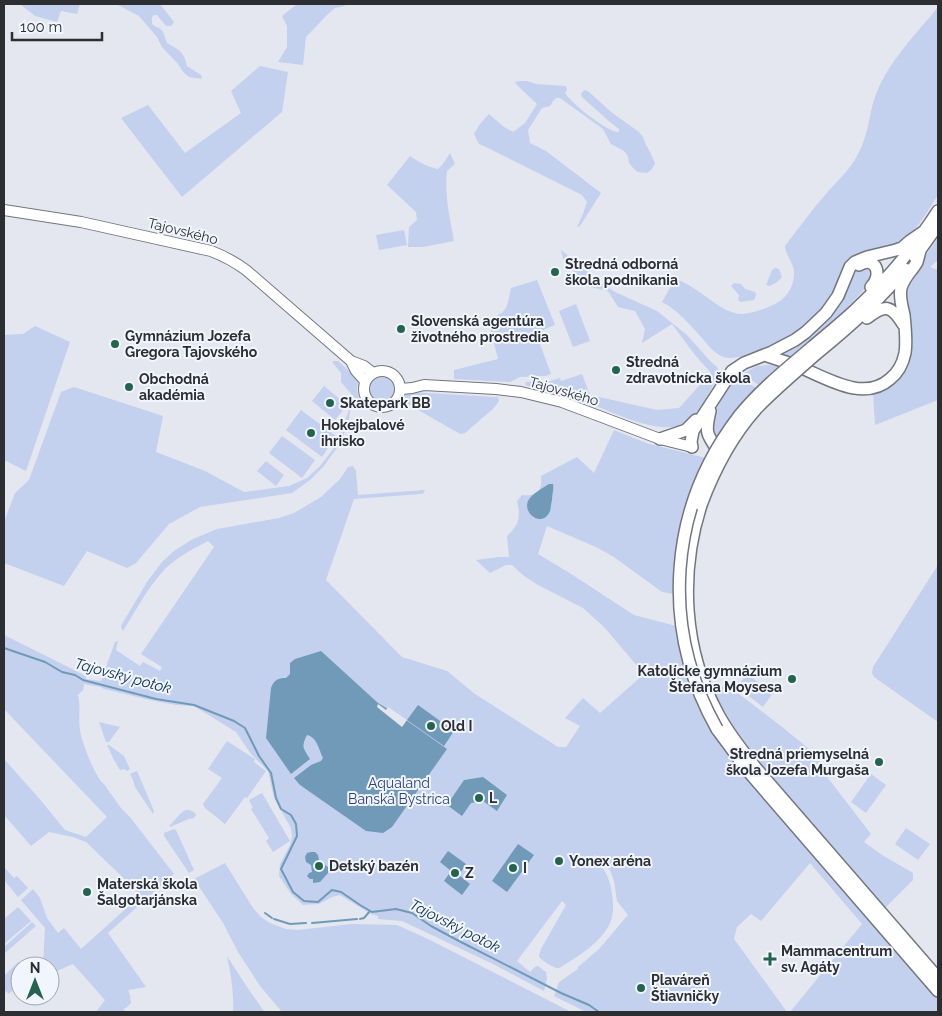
<svg xmlns="http://www.w3.org/2000/svg" width="942" height="1016" viewBox="0 0 942 1016" font-family="Raleway,sans-serif">
	<rect width="100%" height="100%" fill="#e4e7f0"/>
	<path fill="#c3d0ee" d="M20 4H80L77 14 61 11 57 22 35 16Z
		M116 4H160L174 22 171 26H166L157 15H154L152 17V24L156 27C164 28 164 36 167 43 179 50 184 51 187 66L201 75 202 79 189 77 183 72 178 64 162 47 157 37 139 16Z
		M297 4H344L345 6 335 8 328 14 306 37 303 65 278 62 287 47V26L282 16Z
		M938 7V195L936 198C928 211 911 239 898 245 887 249 854 252 847 260 844 263 843 270 841 274 838 283 834 293 828 301 809 328 780 343 750 353 741 357 730 360 721 356 713 352 707 344 702 338 690 325 678 310 662 302L675 279C698 285 721 315 743 314 753 313 764 309 773 305 786 299 793 289 794 275 795 263 786 257 785 246 798 229 811 211 825 195 836 182 849 171 857 156 869 135 868 116 876 94 889 61 916 34 938 7Z
		M260 66 288 72 282 112 182 197 121 118 148 105 185 153 241 113 231 91Z
		M520 81H527L536 84 566 86 567 90 565 93C571 103 608 133 619 132V129L610 122 583 98 581 95 582 92 585 90 589 92 611 112 639 132 643 137 646 145 651 154 655 163 652 169 647 173 638 172 634 169 629 163 628 156 624 151 611 144 603 129 560 98H556L553 101 550 106 542 108 528 130 530 143 546 151 601 193 580 226 577 227 583 214 587 202 582 195 488 148 479 144 474 134 480 124 489 114 504 127 513 132 525 123 537 104 517 85 515 82Z
		M450 153 455 164 447 171C444 194 450 218 454 241L423 247H408L409 227 417 220 416 212 387 185 410 156C419 162 427 167 438 169L443 164Z
		M404 230 407 245 379 250 376 235Z
		M938 238V260L930 267 938 270V400L875 425 873 393C888 388 894 384 903 371L905 290 908 280Z
		M561 250 601 283 615 292 657 311 687 335 710 361 717 367 719 372 717 378C710 391 699 413 687 422 660 440 605 407 577 399 566 395 555 392 544 389 538 388 531 387 525 385L526 382H527L550 381 560 378 561 381 582 374 590 395 657 410 679 408 711 373 695 355 672 324 642 343 645 329 635 311 618 307 608 291 586 286 563 258Z
		M866 266 873 273 871 282 859 295 830 325 791 358 781 355 807 337 822 325 835 311 841 302 854 275 858 270Z
		M775 268 779 269 782 277 777 282 770 286 766 285 772 270Z
		M537 280 555 325 536 333 551 374 545 376 520 377 510 382 454 379V370L498 359 488 319C508 313 507 307 511 288Z
		M734 283 741 284 745 289 755 292 756 295 754 300 741 302 738 300 739 295 731 286Z
		M576 304 590 341 573 347 559 311Z
		M35 326 70 342 26 471 4 460V335L23 334Z
		M334 361H338L356 377 358 382 357 391 360 402 359 410 354 397 341 382V373L332 362Z
		M769 365 780 367 760 386 743 374 757 366Z
		M368 389a14 14 0 1 1 28 0a14 14 0 1 1-28 0Z
		M739 377H741L757 389 717 439C703 426 726 385 739 377Z
		M324 386 347 405 335 420 312 401Z
		M74 387 163 416 156 452 205 471 244 492 289 486 307 478 320 466 338 443 351 403V405L348 424 340 444 323 467 310 480 292 493 200 507 169 524 136 563 127 568 87 551 64 586 4 563V522L15 493 29 480 61 392Z
		M411 392 494 397H498L499 401 494 408 465 433 461 434 453 430 408 404 405 397 406 395Z
		M301 410 336 436 322 457 286 430Z
		M614 430 646 443 706 458C700 470 694 482 690 494 679 526 673 560 674 594L662 592 614 557 596 547 547 526 538 554 568 572 634 615 676 626C680 655 688 686 702 713 728 762 768 802 804 844 848 896 893 948 938 999V1012H790L862 924 810 863 761 921 751 914 737 927 734 939 787 1012H586L554 996 559 982 578 969V967L599 949 628 915 617 901 614 881 610 870 595 855 592 858C605 868 610 878 612 894 613 901 614 909 612 917 607 938 582 954 564 965 562 966 560 968 558 968 554 968 540 960 539 956 539 955 541 950 541 949L566 905 562 901 517 961 530 972 535 967 538 966 546 972 547 979 544 991 493 964 402 921 378 919V916L371 914 340 895 332 897 319 904 303 905 291 894 279 876 280 864 290 845 292 837 291 828 274 798 268 771 251 754 236 732 194 706 176 705 150 700 104 689 101 687 84 684 83 690 78 695C81 707 78 719 80 730 81 741 96 779 104 784L121 808 130 817 174 874 108 933 146 987 128 990 130 995 131 1003 126 1008H124L125 1012H96L105 1000 73 964 50 974V966H43L45 928 21 900 33 889 40 898 47 918 58 933 64 928 81 949 141 895 86 842 73 837 49 832 31 846 4 815V759L38 797 65 830 86 837 107 817 4 709V635L86 676V679L101 681 115 642 118 641 116 650 140 666 143 662 160 671 162 667 141 654 214 547 208 541C193 549 177 557 165 569 148 587 136 610 123 631L121 627 122 624 147 582 162 562 174 551 193 539 217 529 279 518 294 513 321 497 340 479 348 467 353 466 356 471 358 495 425 490 423 494H420L354 499 326 580 402 657 447 671 475 694 558 747H566L580 726 565 718 583 698 600 713 644 674 604 627 583 608 538 585 524 576 512 565H506L490 573 476 560 499 557H509L507 536C519 525 521 517 517 501L522 495C539 497 542 491 541 476L577 457 594 473Z
		M282 436 315 460 302 478 269 453Z
		M266 461 284 475 276 486 257 471Z
		M938 565V722L874 677 872 673 873 667Z
		M747 674 773 693 763 707 737 687Z
		M727 685 781 726 820 758 821 769 871 834 864 842 882 855 913 873V880L884 909 756 761C738 738 725 717 712 690Z
		M99 722 120 727 109 742H106Z
		M227 741 255 759 254 762 266 771 247 798 245 797 225 824 205 808 203 804 222 778 208 769Z
		M107 745H109L124 756 130 769 127 771 124 769 120 770 114 760Z
		M137 771 154 811 153 814 135 787 133 780 130 774Z
		M871 774 886 785 866 813 851 802Z
		M262 793 290 841 273 852 266 841 269 838 251 809 253 808 249 800Z
		M186 810C190 810 194 811 196 815L194 818 191 819V818L170 827 169 826C175 821 179 813 186 810Z
		M906 828 930 844 918 860 895 844Z
		M174 829 176 830 194 870 189 873 164 836V833Z
		M225 863 253 908 261 917 270 923 286 929 298 930 351 924 397 925 428 939 571 1012H282L260 986 238 952 223 923 194 879Z
		M5 868 14 878 17 876 28 888 18 897 4 880V869Z
		M18 907 31 921 4 944V919Z
		M32 922 36 926 4 954V947Z
		M227 956 247 987 264 1011 255 1012H233C234 993 231 975 227 956Z
		M18 962 22 966H20V983L9 994 4 990V976Z"/>
	<path fill="#719ab9" d="M549 484H553C554 490 552 494 552 500 551 504 551 507 550 511 542 530 519 511 530 498 535 492 543 488 549 484Z
		M321 651 378 703 406 720 447 749 392 827 383 833 366 831 300 785 294 778 311 765 321 761 323 758C319 750 317 737 307 735 301 747 303 748 310 759L291 774 266 738 271 688C274 680 278 678 286 678L290 674V663L295 659Z
		M418 705 454 731 444 746 407 720Z
		M483 777 507 795 497 811 483 801 471 803 462 816 447 805 464 780Z
		M518 844 534 855 507 892 492 881Z
		M448 851 466 864 459 875 470 884 462 895 444 881 451 871 440 862Z
		M311 852H315L318 855 319 860 329 868 328 873 320 882 313 883V879H310L307 876 309 873 312 872 311 865 306 862 305 857 307 853Z"/>
	<path fill="#e4e7f0" d="M378 704 386 710 388 707 407 720 402 727 377 707Z"/>
	<g fill="none" stroke-linecap="round" stroke-linejoin="round">
		<path stroke="#719ab9" stroke-width="2" d="M4 648 45 662 62 672 75 675 83 680 156 699 194 705 234 721 245 728 259 756 271 773 276 798 281 809 291 815 296 824 297 836 281 869 293 892 304 901 318 902 332 890 341 892 360 905 372 912 396 909 412 913 431 926 459 941 561 993 589 1005 599 1012
			M265 913 272 918
			M274 919 290 924 306 923
			M360 919 364 918 370 911
			M312 923 357 919"/>
		<g stroke="#73767d" stroke-width="12">
			<path id="major" d="M4 210 81 222 211 251C224 256 235 262 246 270L351 361 364 366 373 373
				M351 361 356 371 365 381
				M364 389a18 18 0 1 1 36 0a18 18 0 1 1-36 0Z
				M401 389 412 388 424 385 496 389 521 392 562 402 660 439 692 447"/>
		</g>
		<g stroke="#73767d" stroke-width="14">
			<path id="highway" d="M915 257 938 225
				M859 265C876 255 883 275 871 287
				M867 318C885 304 891 305 903 324
				M811 348C825 336 840 324 854 311 885 282 916 245 938 211
				M816 354C848 328 879 301 905 269
				M765 355C775 359 787 362 797 366 825 377 863 403 890 379 899 372 903 363 905 353 907 341 905 327 904 315 902 306 899 297 901 288 904 277 912 271 917 262 918 259 919 254 920 251
				M710 411C705 432 706 434 719 452
				M660 439 686 430 696 420
				M692 447 691 442 693 431 732 371 744 363 772 352 795 340 806 332 826 313 838 296 850 267 855 262 867 257 896 250 902 248 910 241 923 232
				M701 505C679 574 683 650 718 714 728 733 742 750 755 767L938 978
				M717 729 748 771 938 991"/>
		</g>
		<use href="#major" stroke="#fff" stroke-width="10"/>
		<use href="#highway" stroke="#fff" stroke-width="11"/>
		<g stroke="#73767d" stroke-width="14" stroke-linecap="butt">
			<path id="highway-bridge" d="M701 505C714 470 731 437 756 409 775 389 796 372 816 354
				M717 729C660 628 668 508 739 416 760 390 786 369 811 348"/>
		</g>
		<use href="#highway-bridge" stroke="#fff" stroke-width="11"/>
	</g>
	<g fill="#25634f" stroke="#f1f5fd" stroke-width="2">
		<circle cx="555" cy="272" r="5"/>
		<circle cx="401" cy="329" r="5"/>
		<circle cx="115" cy="344" r="5"/>
		<circle cx="616" cy="370" r="5"/>
		<circle cx="129" cy="387" r="5"/>
		<circle cx="330" cy="403" r="5"/>
		<circle cx="311" cy="433" r="5"/>
		<circle cx="792" cy="679" r="5"/>
		<circle cx="431" cy="726" r="5"/>
		<circle cx="879" cy="762" r="5"/>
		<circle cx="479" cy="798" r="5"/>
		<circle cx="559" cy="861" r="5"/>
		<circle cx="319" cy="866" r="5"/>
		<circle cx="513" cy="868" r="5"/>
		<circle cx="455" cy="873" r="5"/>
		<circle cx="87" cy="892" r="5"/>
		<path d="M767.5 951.5h5v5h5v5h-5v5h-5v-5h-5v-5h5z"/>
		<circle cx="641" cy="988" r="5"/>
	</g>
	<g text-anchor="middle" stroke-width="4" stroke-linejoin="round" paint-order="stroke">
		<g font-size="14" fill="#2d2e32" stroke="#f1f5fd">
			<text transform="translate(183 231) rotate(14)" y="5">Tajovského</text>
			<text transform="translate(564 391) rotate(16)" y="5">Tajovského</text>
		</g>
		<g font-size="14" font-weight="bold" fill="#2d2e32" stroke="#f1f5fd" text-anchor="start">
			<text x="565" y="269">Stredná odborná<tspan x="565" dy="16">škola podnikania</tspan></text>
			<text x="411" y="326">Slovenská agentúra<tspan x="411" dy="16">životného prostredia</tspan></text>
			<text x="125" y="341">Gymnázium Jozefa<tspan x="125" dy="16">Gregora Tajovského</tspan></text>
			<text x="626" y="367">Stredná<tspan x="626" dy="16">zdravotnícka škola</tspan></text>
			<text x="139" y="384">Obchodná<tspan x="139" dy="16">akadémia</tspan></text>
			<text x="340" y="408">Skatepark BB</text>
			<text x="321" y="430">Hokejbalové<tspan x="321" dy="16">ihrisko</tspan></text>
			<text x="782" y="676" text-anchor="end">Katolícke gymnázium<tspan x="782" dy="16">Štefana Moysesa</tspan></text>
			<text x="441" y="731">Old I</text>
			<text x="869" y="759" text-anchor="end">Stredná priemyselná<tspan x="869" dy="16">škola Jozefa Murgaša</tspan></text>
			<text x="489" y="803">L</text>
			<text x="569" y="866">Yonex aréna</text>
			<text x="329" y="871">Detský bazén</text>
			<text x="523" y="873">I</text>
			<text x="465" y="878">Z</text>
			<text x="97" y="889">Materská škola<tspan x="97" dy="16">Šalgotarjánska</tspan></text>
			<text x="781" y="956">Mammacentrum<tspan x="781" dy="16">sv. Agáty</tspan></text>
			<text x="651" y="985">Plaváreň<tspan x="651" dy="16">Štiavničky</tspan></text>
		</g>
		<g font-size="14" fill="#304177" stroke="#f1f5fd">
			<text x="399" y="788">Aqualand<tspan x="399" dy="16">Banská Bystrica</tspan></text>
		</g>
		<g font-size="15" font-style="italic" fill="#0c2e45" stroke="#f1f5fd">
			<text transform="translate(123 676) rotate(15)" y="5">Tajovský potok</text>
			<text transform="translate(455 926) rotate(27)" y="5">Tajovský potok</text>
		</g>
	</g>
	<rect width="942" height="1016" fill="none" stroke="#2d2e32" stroke-width="10"/>
	<g transform="translate(35 981)"><circle r="24" fill="#f1f5fd" stroke="#a3a5ac"/>
	<path d="M0-4L9 19L0 12L-9 19Z" fill="#25634f"/>
	<text y="-8" font-size="14" font-weight="bold" text-anchor="middle" fill="#2d2e32">N</text>
	</g>
	<path d="M12 32v8h90v-8" fill="none" stroke="#2d2e32" stroke-width="2.5"/>
	<text x="20" y="32" font-size="15" fill="#2d2e32" stroke="#f1f5fd" stroke-width="4" paint-order="stroke">100 m</text>
</svg>
